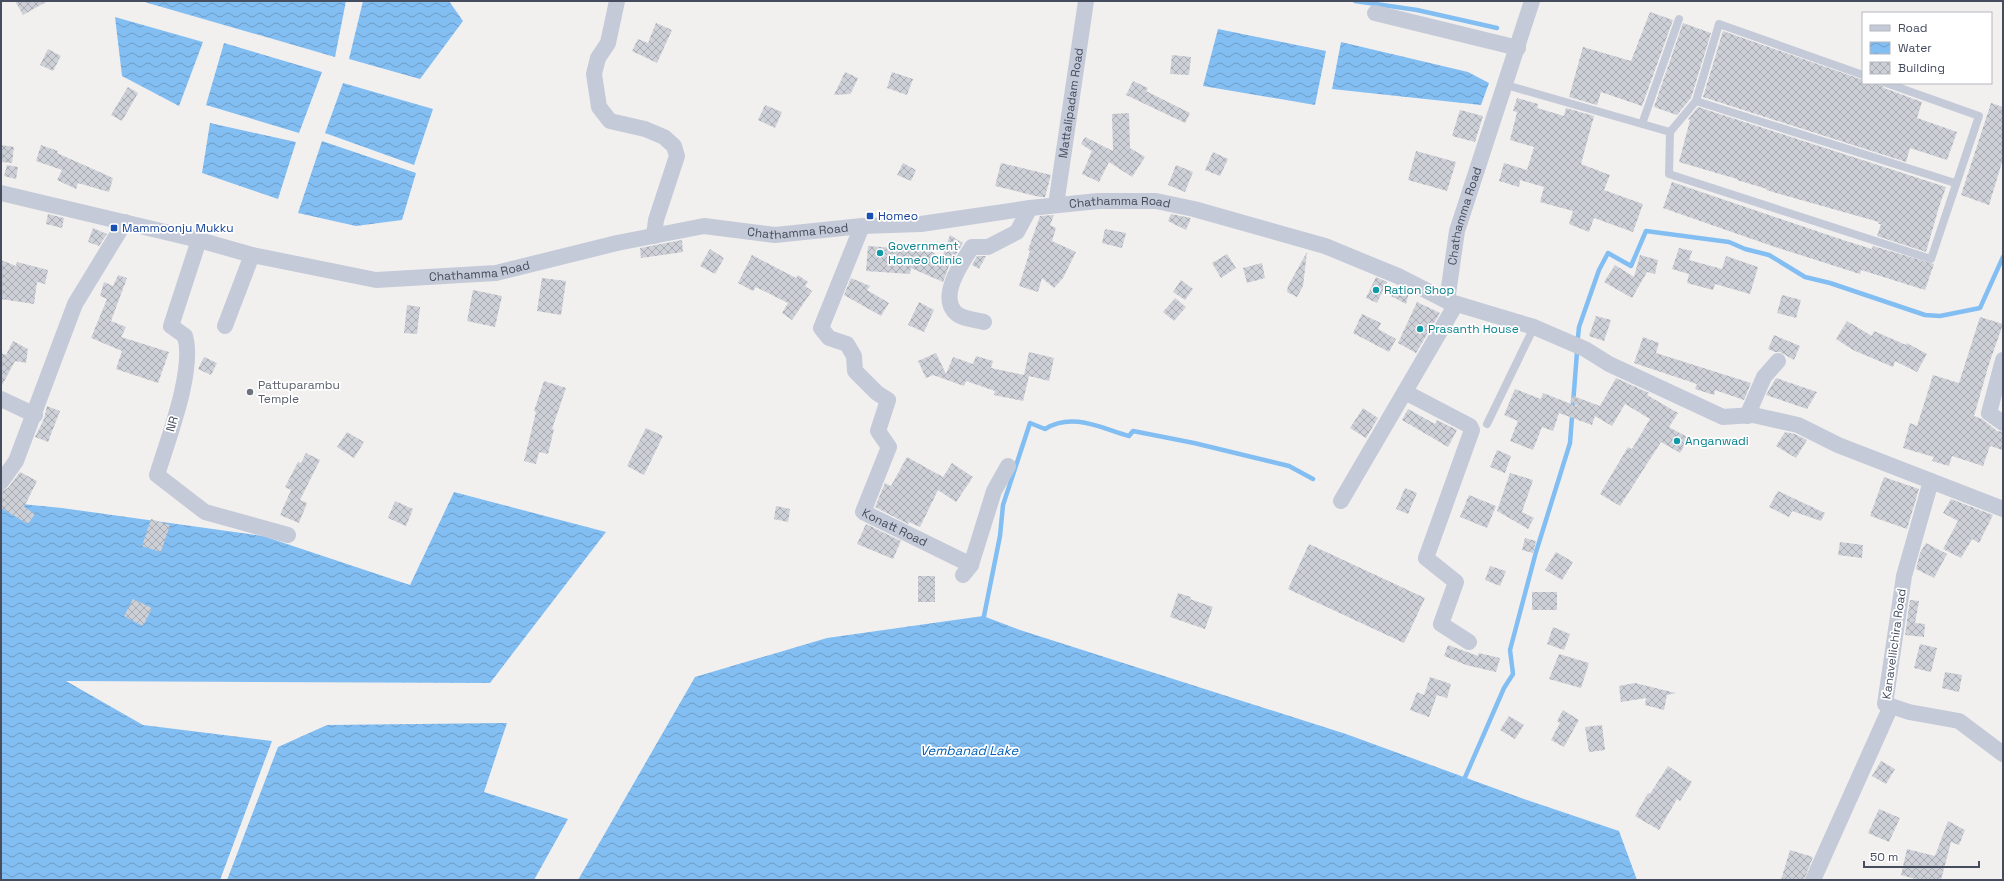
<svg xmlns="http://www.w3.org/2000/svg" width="2004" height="881" viewBox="0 0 2004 881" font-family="'Space Grotesk',sans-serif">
	<defs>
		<pattern id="water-waves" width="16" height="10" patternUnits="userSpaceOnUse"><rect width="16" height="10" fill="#83bef3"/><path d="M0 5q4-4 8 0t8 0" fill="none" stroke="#6d9dc8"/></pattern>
		<pattern id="building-cross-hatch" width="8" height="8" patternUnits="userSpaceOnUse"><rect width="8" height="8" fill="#ced0d7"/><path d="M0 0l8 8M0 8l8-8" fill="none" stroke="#a9abb2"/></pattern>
	</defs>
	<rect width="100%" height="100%" fill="#f2f0ef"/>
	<path fill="url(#water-waves)" d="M141 1H346L335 57Z
		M363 1H449L463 21 420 79 349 59Z
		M115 17 203 42 179 106 122 76Z
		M1218 29 1326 51 1315 105 1203 86Z
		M1341 42 1468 72 1489 83 1481 105 1332 89Z
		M224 43 322 72 299 133 206 105Z
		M343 83 433 109 414 165 325 133Z
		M210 123 296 142 278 199 202 173Z
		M322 141 416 173 402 220 356 226 298 213Z
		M454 492 606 532 490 683 66 681 143 725 272 741 220 880H1V502L62 508 263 536 410 585Z
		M983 616 1020 630 1346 734 1524 799 1619 831 1637 880H578L695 677 827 638Z
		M507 723 484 792 568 819 534 880H227L278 747 327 725Z"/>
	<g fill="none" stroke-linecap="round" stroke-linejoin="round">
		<path stroke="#83bef3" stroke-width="4.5" d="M1355 1 1417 10 1497 28
			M1578 337 1579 327 1599 270 1608 253 1631 266 1646 231 1729 242 1745 249 1769 255 1805 277 1830 283 1925 315 1940 316 1980 308 2003 257
			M983 621 1000 536 1003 505 1030 423 1045 429C1072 412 1101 428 1129 436L1133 431 1194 443 1289 466 1313 479
			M1463 782 1504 688 1513 674 1510 650 1536 552 1570 443 1577 352"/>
	</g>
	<path fill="url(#building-cross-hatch)" d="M15 1H48L23 15Z
		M1650 12 1673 20 1642 106 1601 92 1597 105 1569 97 1583 47 1631 61Z
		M656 23 672 30 657 63 632 51 638 39 648 43Z
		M1683 23 1711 33 1691 98 1677 115 1654 107Z
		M1723 31 1863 80V83H1881L1884 88 1922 102 1917 118 1957 132 1947 160 1910 148 1906 162 1703 97Z
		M48 49 61 56 53 71 40 65Z
		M1172 55 1191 57 1189 75 1170 74Z
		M845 72 858 78 852 91 850 94 834 95Z
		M892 72 913 79 907 95 887 88Z
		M1133 81 1148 88 1146 91 1190 113 1185 123 1126 95Z
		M128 87 138 93 122 121 111 115Z
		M1517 98 1538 104 1537 108 1564 116 1566 108 1594 116 1581 164 1610 175 1604 190 1643 204 1633 232 1594 218 1589 232 1569 224 1573 211 1540 202 1544 187 1520 180 1519 187 1499 181 1504 163 1527 170 1534 147 1510 140 1517 112 1513 111Z
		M1991 103 2003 107V159L1989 205 1961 195Z
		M765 105 782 112 775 128 758 120Z
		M1698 107 1946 187 1939 207 1926 252 1877 236 1881 224H1878L1879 222 1766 190 1767 189 1737 180V179L1679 162 1690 120 1688 119Z
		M1460 110 1483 116 1475 142 1452 136Z
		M1129 113 1130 148 1145 157 1132 177 1109 162 1099 182 1082 174 1092 151 1081 144 1085 137 1113 151 1112 114Z
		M1 145 14 147 12 163 1 162Z
		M41 145 58 151 57 153 113 178 109 192 78 183 76 189 57 180 62 170 36 161Z
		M1416 151 1456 162 1447 191 1408 180Z
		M1213 152 1228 159 1220 176 1205 170Z
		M903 163 916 170 911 181 897 175Z
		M1001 163 1051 175 1045 197H1040L995 186Z
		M7 165 18 167 16 179 4 176Z
		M1176 165 1193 172 1185 192 1168 185Z
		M1672 182 1843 240 1872 249 1873 246 1934 264 1925 290 1861 270 1860 274 1772 246 1663 208Z
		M48 214 64 218 62 228 46 224Z
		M1171 214 1191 218 1186 230 1168 221Z
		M1054 215 1050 225 1056 228 1052 241 1076 252 1063 278 1054 288 1042 278 1038 292 1019 286 1030 251 1028 250 1040 216Z
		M93 228 107 234 99 246 88 242Z
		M1105 229 1126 233 1122 248 1102 243Z
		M950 235 963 243 949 266 943 282 911 268 910 274 866 271 868 246 922 250 924 247 942 258Z
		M682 240 683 252 641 258 640 248Z
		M1679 248 1692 251 1689 260 1722 269 1726 256 1758 267 1750 294 1715 284 1713 290 1687 283 1689 274 1672 269Z
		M710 249 724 258 715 274 700 266Z
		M1307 252 1303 286 1297 297 1287 292 1288 286Z
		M1227 254 1236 268 1221 278 1212 263Z
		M752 255 796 278 798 275 808 282 805 286 812 291 792 320 782 313 788 303 756 287 753 291 738 283Z
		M1640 255 1658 260 1655 274 1647 272 1632 298 1604 282 1615 265 1634 277Z
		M977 256H986L979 269 972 265Z
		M1 260 16 266 17 262 48 270 45 284 37 282 34 304 1 299Z
		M1262 263 1265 278 1247 283 1243 268Z
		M118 275 127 278 111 321 126 327 121 337 169 352 158 383 116 369 122 351 91 338 107 299 100 296 104 282 113 286Z
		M1376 277 1387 282 1377 303 1366 298Z
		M542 278 566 281 561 315 537 311Z
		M851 278 870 286 867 290 889 303 881 316 844 295Z
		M1181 280 1193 289 1185 300 1173 292Z
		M1397 286 1409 292 1406 304 1391 296Z
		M473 290 502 296 495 327 467 321Z
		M1782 295 1801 300 1796 318 1777 313Z
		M1175 298 1186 307 1174 321 1163 312Z
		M919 302 934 310 924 332 908 325Z
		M1417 302 1440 313 1416 353 1398 343Z
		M407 305 420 307 417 334 404 333Z
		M1362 314 1381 323 1378 329 1396 339 1389 352 1353 333Z
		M1596 316 1611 320 1604 341 1589 336Z
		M1980 317 2003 324 1989 364 1974 416 1982 419 1997 431 2003 432V450L1990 446 1983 466 1952 456 1949 466 1932 461 1934 457 1903 448 1910 423 1917 426 1933 375 1959 383Z
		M1847 321 1872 336 1874 331 1906 345 1907 343 1927 354 1917 372 1895 361 1893 367 1853 350 1836 339Z
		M1774 335 1800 346 1794 360 1780 352H1775L1768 349Z
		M1643 337 1659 343 1656 353 1751 383 1744 400 1715 390 1714 395 1695 389 1697 384 1634 363Z
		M13 341 28 349 26 363 15 361 1 387V353L6 355Z
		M1029 352 1054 358 1049 381 1029 376 1023 401 994 395 995 391 966 381 964 386 933 375 926 378 918 361 936 353 946 374 953 357 973 364 976 356 993 361 991 368 1024 375Z
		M204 357 217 363 211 375 198 369Z
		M1616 378 1649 393 1647 395 1678 413 1669 427 1689 438 1680 453 1661 442 1620 506 1600 494 1628 447 1632 449 1650 419 1625 404 1612 426 1595 416 1592 425 1559 413 1553 431 1542 427 1533 450 1510 441 1518 421 1504 415 1515 389 1541 399 1543 393 1579 407 1570 401 1573 396 1600 406Z
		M1776 378 1817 392 1807 409 1766 395Z
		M544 381 566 388 552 429H554L548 454 539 452 536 464 524 461 536 412 534 411Z
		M47 406 60 411 48 442 35 437 44 419Z
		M1363 408 1378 418 1366 438 1350 428Z
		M1408 409 1435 424 1437 420 1457 430 1448 447 1402 420Z
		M646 428 663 436 644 475 627 466Z
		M347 432 364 442 354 458 337 447Z
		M1785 432 1795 434 1807 440 1796 458 1776 446Z
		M1497 450 1511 456 1505 473 1490 467Z
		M306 453 320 460 300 500 307 503 299 523 280 515 291 490 285 487 298 462 301 463Z
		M907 457 943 477 952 463 973 477 956 502 938 490 920 527 909 522 908 524 875 507 885 483 891 486Z
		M20 472 37 481 24 507 35 514 28 524 1 508V491L8 488Z
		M1510 473 1533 480 1522 512 1534 518 1528 529 1497 511Z
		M1884 477 1919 489 1907 529 1870 516Z
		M1405 488 1417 493 1408 514 1396 509Z
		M1778 491 1825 513 1821 521 1792 511 1789 517 1769 507Z
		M1469 495 1496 506 1487 528 1460 517Z
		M1951 499 1993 515 1979 543 1972 539 1961 558 1943 549 1958 521 1943 513Z
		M395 501 413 509 406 526 388 518Z
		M776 506 790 509 788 522 774 519Z
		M151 519 170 525 161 552 142 546Z
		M866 524 901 541 893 559 857 544Z
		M1525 538 1536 541 1533 553 1522 550Z
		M1840 542 1863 545 1862 558 1838 555Z
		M1926 543 1947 554 1934 578 1916 569 1920 553Z
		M1309 544 1425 598 1404 643 1288 589Z
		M1556 552 1573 562 1562 580 1545 570Z
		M1490 566 1506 571 1500 586 1485 580Z
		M918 576H935V602H918Z
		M1532 592H1557V610H1532Z
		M1178 593 1191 597 1190 599 1213 607 1205 629 1170 617Z
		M133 599 152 608 143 626 124 616Z
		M1910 600 1919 601 1915 623 1925 624 1924 637 1905 635Z
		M1553 627 1570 634 1564 650 1547 644Z
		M1920 644 1937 648 1931 672 1914 668Z
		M1448 645 1478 656 1479 653 1500 658 1496 672 1466 665 1444 656Z
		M1559 654 1589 663 1581 688 1549 679Z
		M1945 672 1962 675 1959 692 1942 688Z
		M1430 677 1451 684 1447 698 1437 695 1429 717 1410 710 1417 692 1424 695Z
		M1635 683 1676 693 1667 695 1664 710 1645 705 1646 698 1621 702 1619 686Z
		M1563 710 1579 720 1564 747 1551 740 1560 723 1557 721Z
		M1509 716 1524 725 1515 739 1500 730Z
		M1602 725 1605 750 1589 752 1585 727Z
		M1881 761 1895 769 1886 784 1872 776Z
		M1668 766 1692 782 1680 801 1677 799 1659 830 1635 816 1648 793 1650 794Z
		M1879 809 1900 818 1889 842 1868 833Z
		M1948 821 1965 830 1959 845 1951 842 1941 880H1919L1901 875 1907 849 1935 856Z
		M1790 850 1813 857 1804 880H1781Z"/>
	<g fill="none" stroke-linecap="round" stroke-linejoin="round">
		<path stroke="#c5cad8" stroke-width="8" d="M1506 85 1670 132 1669 174 1931 259 1979 116 1886 83
			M1696 101 1719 24 1863 75
			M1642 124 1679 19
			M1670 132 1696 101 1955 183
			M1487 424 1534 327"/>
		<g stroke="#c5cad8" stroke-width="16">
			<path d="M617 1 608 43 598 58 594 74 599 107 610 121 645 129 664 137 674 146 677 156 656 220 654 236"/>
			<path d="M1375 13 1518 48"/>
			<path id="s1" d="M1 193 199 240 252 255 376 280 496 273 617 243 704 226 775 235 862 226 921 224 1030 208 1098 201H1156L1194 209 1325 246 1398 276 1447 301 1457 231 1532 1"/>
			<path id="s2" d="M1056 205 1086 1"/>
			<path id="s3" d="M862 226 821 328 829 338 847 344 854 356 855 371 877 393 888 400 878 431 889 447 863 512 971 565"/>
			<path d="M199 240 171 326 185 336C195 370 168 439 157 475L205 512 288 535"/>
			<path d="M1447 301 1534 327 1585 349 1609 364 1723 417 1753 415 1798 425 1838 445 2003 509"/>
			<path d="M984 322C977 320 963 319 957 314 937 298 962 262 972 247H988L1017 232 1030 208"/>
			<path d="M225 326 252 255"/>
			<path d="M2003 360 1989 413 2003 423"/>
			<path d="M1405 392 1470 426 1472 430 1426 558 1456 582 1441 624 1469 642"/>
			<path d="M1 399 35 415"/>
			<path d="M1747 416 1764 377 1778 361"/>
			<path d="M1931 481 1904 576 1885 704 1909 712 1959 721 2003 754"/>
			<path d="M1 482 16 461 75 304 125 222"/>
			<path d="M1341 501 1456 304"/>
			<path d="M963 575 971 565 994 491 1008 466"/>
			<path d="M1813 880 1891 706"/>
		</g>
	</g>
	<g fill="#1a4fb4" stroke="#fff" stroke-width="1.5">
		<rect x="866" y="212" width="8" height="8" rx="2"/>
		<rect x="110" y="224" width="8" height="8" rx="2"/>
	</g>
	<g fill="#0f9aa8" stroke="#fff" stroke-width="1.5">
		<circle cx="880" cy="253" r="4"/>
		<circle cx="1376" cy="290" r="4"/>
		<circle cx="1420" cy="329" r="4"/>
		<circle cx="1677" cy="441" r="4"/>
	</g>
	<circle fill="#6b7280" stroke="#fff" stroke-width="1.5" cx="250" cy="392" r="4"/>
	<g text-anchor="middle" stroke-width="3.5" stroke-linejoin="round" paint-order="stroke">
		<g font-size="12" fill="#454c5e" stroke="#fff">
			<text dy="4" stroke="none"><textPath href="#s2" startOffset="103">Mattalipadam Road</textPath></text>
			<text dy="4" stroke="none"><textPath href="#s1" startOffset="1137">Chathamma Road</textPath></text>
			<text dy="4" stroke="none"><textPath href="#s1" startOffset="1569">Chathamma Road</textPath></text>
			<text dy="4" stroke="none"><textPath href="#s1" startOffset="813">Chathamma Road</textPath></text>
			<text dy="4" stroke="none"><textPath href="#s1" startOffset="489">Chathamma Road</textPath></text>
			<text transform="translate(172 424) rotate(-74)" y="4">NR</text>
			<text dy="4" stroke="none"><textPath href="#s3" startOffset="372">Konatt Road</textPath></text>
			<text transform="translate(1894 644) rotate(-82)" y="4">Kanavellichira Road</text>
		</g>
		<g font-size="12" fill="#164399" stroke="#fff" text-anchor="start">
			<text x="878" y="220">Homeo</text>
			<text x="122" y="232">Mammoonju Mukku</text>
		</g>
		<g font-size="12" fill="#0d838f" stroke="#fff" text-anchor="start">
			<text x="888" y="250">Government<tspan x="888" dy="14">Homeo Clinic</tspan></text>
			<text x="1384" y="294">Ration Shop</text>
			<text x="1428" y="333">Prasanth House</text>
			<text x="1685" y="445">Anganwadi</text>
		</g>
		<g font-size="12" fill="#5b616d" stroke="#fff" text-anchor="start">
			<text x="258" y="389">Pattuparambu<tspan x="258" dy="14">Temple</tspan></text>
		</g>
		<g font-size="13" font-style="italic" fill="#0060b7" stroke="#fff">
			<text x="969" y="755">Vembanad Lake</text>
		</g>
	</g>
	<rect width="2004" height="881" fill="none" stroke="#454c5e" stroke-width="4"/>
	<rect x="1862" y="12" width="130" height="72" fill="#ffffff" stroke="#b5b7bf"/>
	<rect x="1870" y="25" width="20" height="6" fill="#c5cad8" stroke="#b5b7bf"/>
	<text x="1898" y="32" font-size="12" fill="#454c5e">Road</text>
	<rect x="1870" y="42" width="20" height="12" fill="url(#water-waves)" stroke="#b5b7bf"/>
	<text x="1898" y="52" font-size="12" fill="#454c5e">Water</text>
	<rect x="1870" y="62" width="20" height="12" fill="url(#building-cross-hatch)" stroke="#b5b7bf"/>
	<text x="1898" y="72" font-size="12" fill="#454c5e">Building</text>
	<path d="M1864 861v6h115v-6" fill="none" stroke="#454c5e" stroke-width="2"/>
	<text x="1870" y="861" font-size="12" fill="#454c5e" stroke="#ffffff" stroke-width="3" paint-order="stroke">50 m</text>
</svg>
